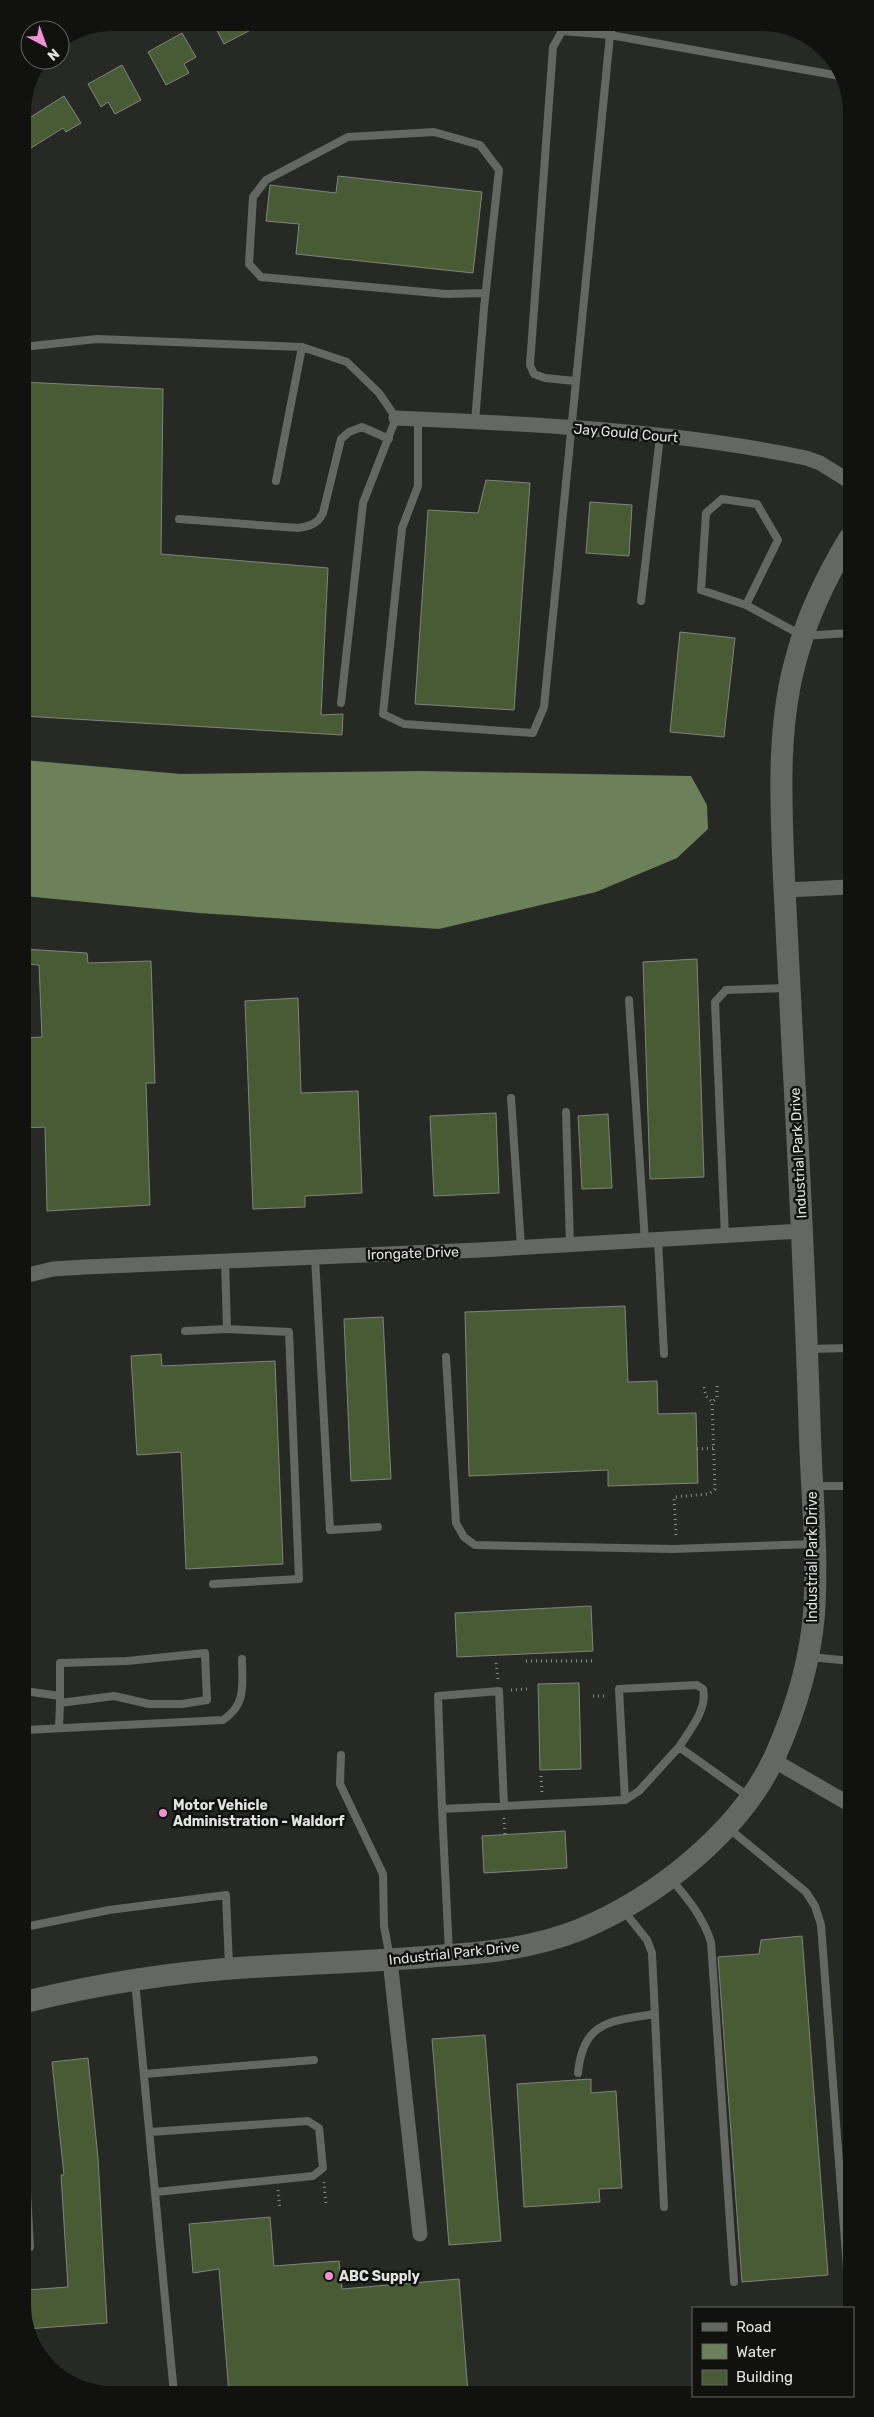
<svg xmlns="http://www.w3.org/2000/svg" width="874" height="2417" viewBox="0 0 874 2417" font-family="Rubik,sans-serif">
	<rect width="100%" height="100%" fill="#272a24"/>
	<path fill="#6c8159" d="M24 760 181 774 422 771 691 776 707 805 708 829 677 858 596 892 439 929 199 913 24 896Z"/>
	<path fill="#485b35" stroke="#81847e" d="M213 23H264L224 44Z
		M182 33 196 57 184 64 189 73 166 85 148 52Z
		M122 65 141 100 115 114 108 102 101 107 88 84Z
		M64 96 81 123 66 132 63 128 23 153V122Z
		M338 176 482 192 473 273 296 254 299 224 266 221 270 185 336 193Z
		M23 382 163 389 161 554 328 568 321 715 343 714 342 735 23 716Z
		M486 480 530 483 514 710 415 704 428 510 478 513Z
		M590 502 632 505 629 556 586 553Z
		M680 632 735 638 724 737 670 732Z
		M24 949 87 953 88 963 151 961 155 1083H146L150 1205 47 1211 45 1127 24 1128V1038L42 1037 39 965 24 964Z
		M697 959 704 1177 650 1179 643 962Z
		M298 998 301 1093 358 1091 362 1193 305 1196V1207L253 1209 245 1001Z
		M496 1113 499 1193 434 1196 430 1116Z
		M608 1114 612 1188 582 1189 578 1116Z
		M625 1306 628 1382 657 1381 658 1414 696 1413 698 1483 608 1486V1470L469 1476 465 1312Z
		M383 1317 391 1479 351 1481 344 1319Z
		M161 1354 162 1366 275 1361 283 1564 186 1569 181 1452 137 1455 131 1356Z
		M591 1606 593 1651 457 1657 455 1613Z
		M579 1683 581 1769 540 1770 538 1684Z
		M565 1831 567 1868 484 1873 482 1836Z
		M802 1936 828 2275 742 2282 718 1957 759 1954 761 1940Z
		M485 2035 501 2241 449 2245 432 2039Z
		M88 2058 98 2158 107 2323 26 2329V2290L68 2287 61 2175H64L52 2062Z
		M591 2079V2093L616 2091 622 2188 599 2189 600 2202 524 2207 517 2084Z
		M270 2217 274 2266 339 2261 342 2289 459 2279 468 2393 229 2394 219 2269 193 2273 189 2224Z"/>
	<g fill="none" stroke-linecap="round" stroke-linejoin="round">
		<path stroke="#8b8d88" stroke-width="3" stroke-dasharray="1 4" stroke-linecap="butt" d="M704 1387 706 1396 712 1402 717 1398V1386
			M697 1449 714 1448
			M676 1535 674 1497 709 1494 715 1489 712 1402
			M526 1661H592
			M496 1663 498 1679
			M511 1690 528 1689
			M593 1696H608
			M541 1776 542 1793
			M504 1818 505 1835
			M324 2182 326 2206
			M278 2190 280 2209"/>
		<path stroke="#656862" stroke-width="8" d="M23 347 97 339 302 347 347 362 379 393 396 418 363 503 341 703
			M575 381 545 378 534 374 530 365 553 47 562 31 610 35 613 23
			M418 419V486L402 528 383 714 404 724 533 733 544 707 610 35 840 76
			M475 422 484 308 499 170 480 145 434 132 348 137 266 180 253 197 249 264 261 277 446 294 485 293
			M276 481 302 347
			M179 519 298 528C310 526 318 524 323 513L341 439 349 432 362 427 389 439
			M641 601 660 436
			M746 605 701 590 706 513 722 499 757 504 778 540 746 605 803 636 849 633
			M629 1000 645 1241
			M511 1098 521 1247
			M566 1112 570 1245
			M725 1236 715 1002 726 990 788 988
			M658 1240 664 1354
			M315 1257 330 1530 378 1527
			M225 1260 227 1329
			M185 1331 227 1329 289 1332 299 1579 213 1584
			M810 1349 850 1348
			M446 1357 456 1523 464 1537 475 1545 673 1549 814 1544
			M814 1486H850
			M810 1657 851 1661
			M25 1691 60 1696
			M59 1728 60 1703 114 1696 149 1704H182L207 1700 205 1653 127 1661 60 1663V1703
			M25 1730 223 1720C247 1704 242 1685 242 1659
			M341 1755 340 1784 383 1874 384 1926 390 1958
			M625 1800 619 1689 697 1685 703 1689C708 1709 689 1731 679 1747
			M846 1801 851 1793
			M442 1809 438 1696 499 1691 504 1806
			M727 1827 806 1892 815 1906 821 1925 847 2268
			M671 1879C688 1899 703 1917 711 1942L734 2282
			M624 1911 647 1940 652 1953 664 2207
			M25 1927 109 1910 226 1895 229 1966
			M449 1953 442 1809 625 1800 639 1791 679 1747 748 1796
			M135 1981 174 2394
			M578 2073C583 2021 610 2021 655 2014
			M144 2074 314 2060
			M150 2132 308 2121 319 2128 323 2168 313 2176 156 2192
			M25 2156 30 2247H26"/>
		<path stroke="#656862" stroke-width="15" d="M396 418C534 424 672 430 806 458L820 463 849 481
			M785 890 849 887
			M24 1276 53 1269 85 1267 480 1250 802 1231
			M773 1760 851 1805
			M390 1960 420 2234"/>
		<path stroke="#656862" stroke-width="22" d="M25 2002C106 1982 188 1970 271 1966 326 1963 382 1961 437 1956 486 1953 533 1948 579 1930 656 1898 741 1832 776 1754 795 1711 810 1662 814 1614 818 1556 812 1496 810 1438 806 1310 800 1183 793 1055 790 996 787 937 784 879 781 804 776 724 798 652 809 612 828 574 849 539"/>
	</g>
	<g fill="#f491d3" stroke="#11120f" stroke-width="2">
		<circle cx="163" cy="1813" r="5"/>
		<circle cx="329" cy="2276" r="5"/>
	</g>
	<g text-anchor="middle" stroke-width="5" stroke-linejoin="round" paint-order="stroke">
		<g font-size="14" fill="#e1e3df" stroke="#11120f">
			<text transform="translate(626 433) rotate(5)" y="5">Jay Gould Court</text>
			<text transform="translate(798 1153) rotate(-93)" y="5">Industrial Park Drive</text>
			<text transform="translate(413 1253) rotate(-2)" y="5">Irongate Drive</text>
			<text transform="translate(812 1557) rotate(-90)" y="5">Industrial Park Drive</text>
			<text transform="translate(454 1953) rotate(-6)" y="5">Industrial Park Drive</text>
		</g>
		<g font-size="14" font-weight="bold" fill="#e1e3df" stroke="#11120f" text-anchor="start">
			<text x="173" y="1810">Motor Vehicle<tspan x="173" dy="16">Administration - Waldorf</tspan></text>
			<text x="339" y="2281">ABC Supply</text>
		</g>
	</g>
	<path d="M0 0H874V2417H0ZM112 31H762A81 81 0 0 1 843 112V2305A81 81 0 0 1 762 2386H112A81 81 0 0 1 31 2305V112A81 81 0 0 1 112 31Z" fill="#11120f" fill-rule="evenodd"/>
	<rect x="692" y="2307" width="162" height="90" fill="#11120f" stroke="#646662"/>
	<rect x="702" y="2323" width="25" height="8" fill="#656862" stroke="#646662"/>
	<text x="736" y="2332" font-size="15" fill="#e1e3df">Road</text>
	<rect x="702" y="2344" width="25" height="15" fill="#6c8159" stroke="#646662"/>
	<text x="736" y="2357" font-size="15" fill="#e1e3df">Water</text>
	<rect x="702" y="2370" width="25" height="15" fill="#485b35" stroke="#646662"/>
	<text x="736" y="2382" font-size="15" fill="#e1e3df">Building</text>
	<g transform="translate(45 45) rotate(139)"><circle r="24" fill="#11120f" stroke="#646662"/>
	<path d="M0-4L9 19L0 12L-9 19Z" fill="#f491d3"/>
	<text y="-8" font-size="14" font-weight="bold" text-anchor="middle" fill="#e1e3df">N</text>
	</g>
</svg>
